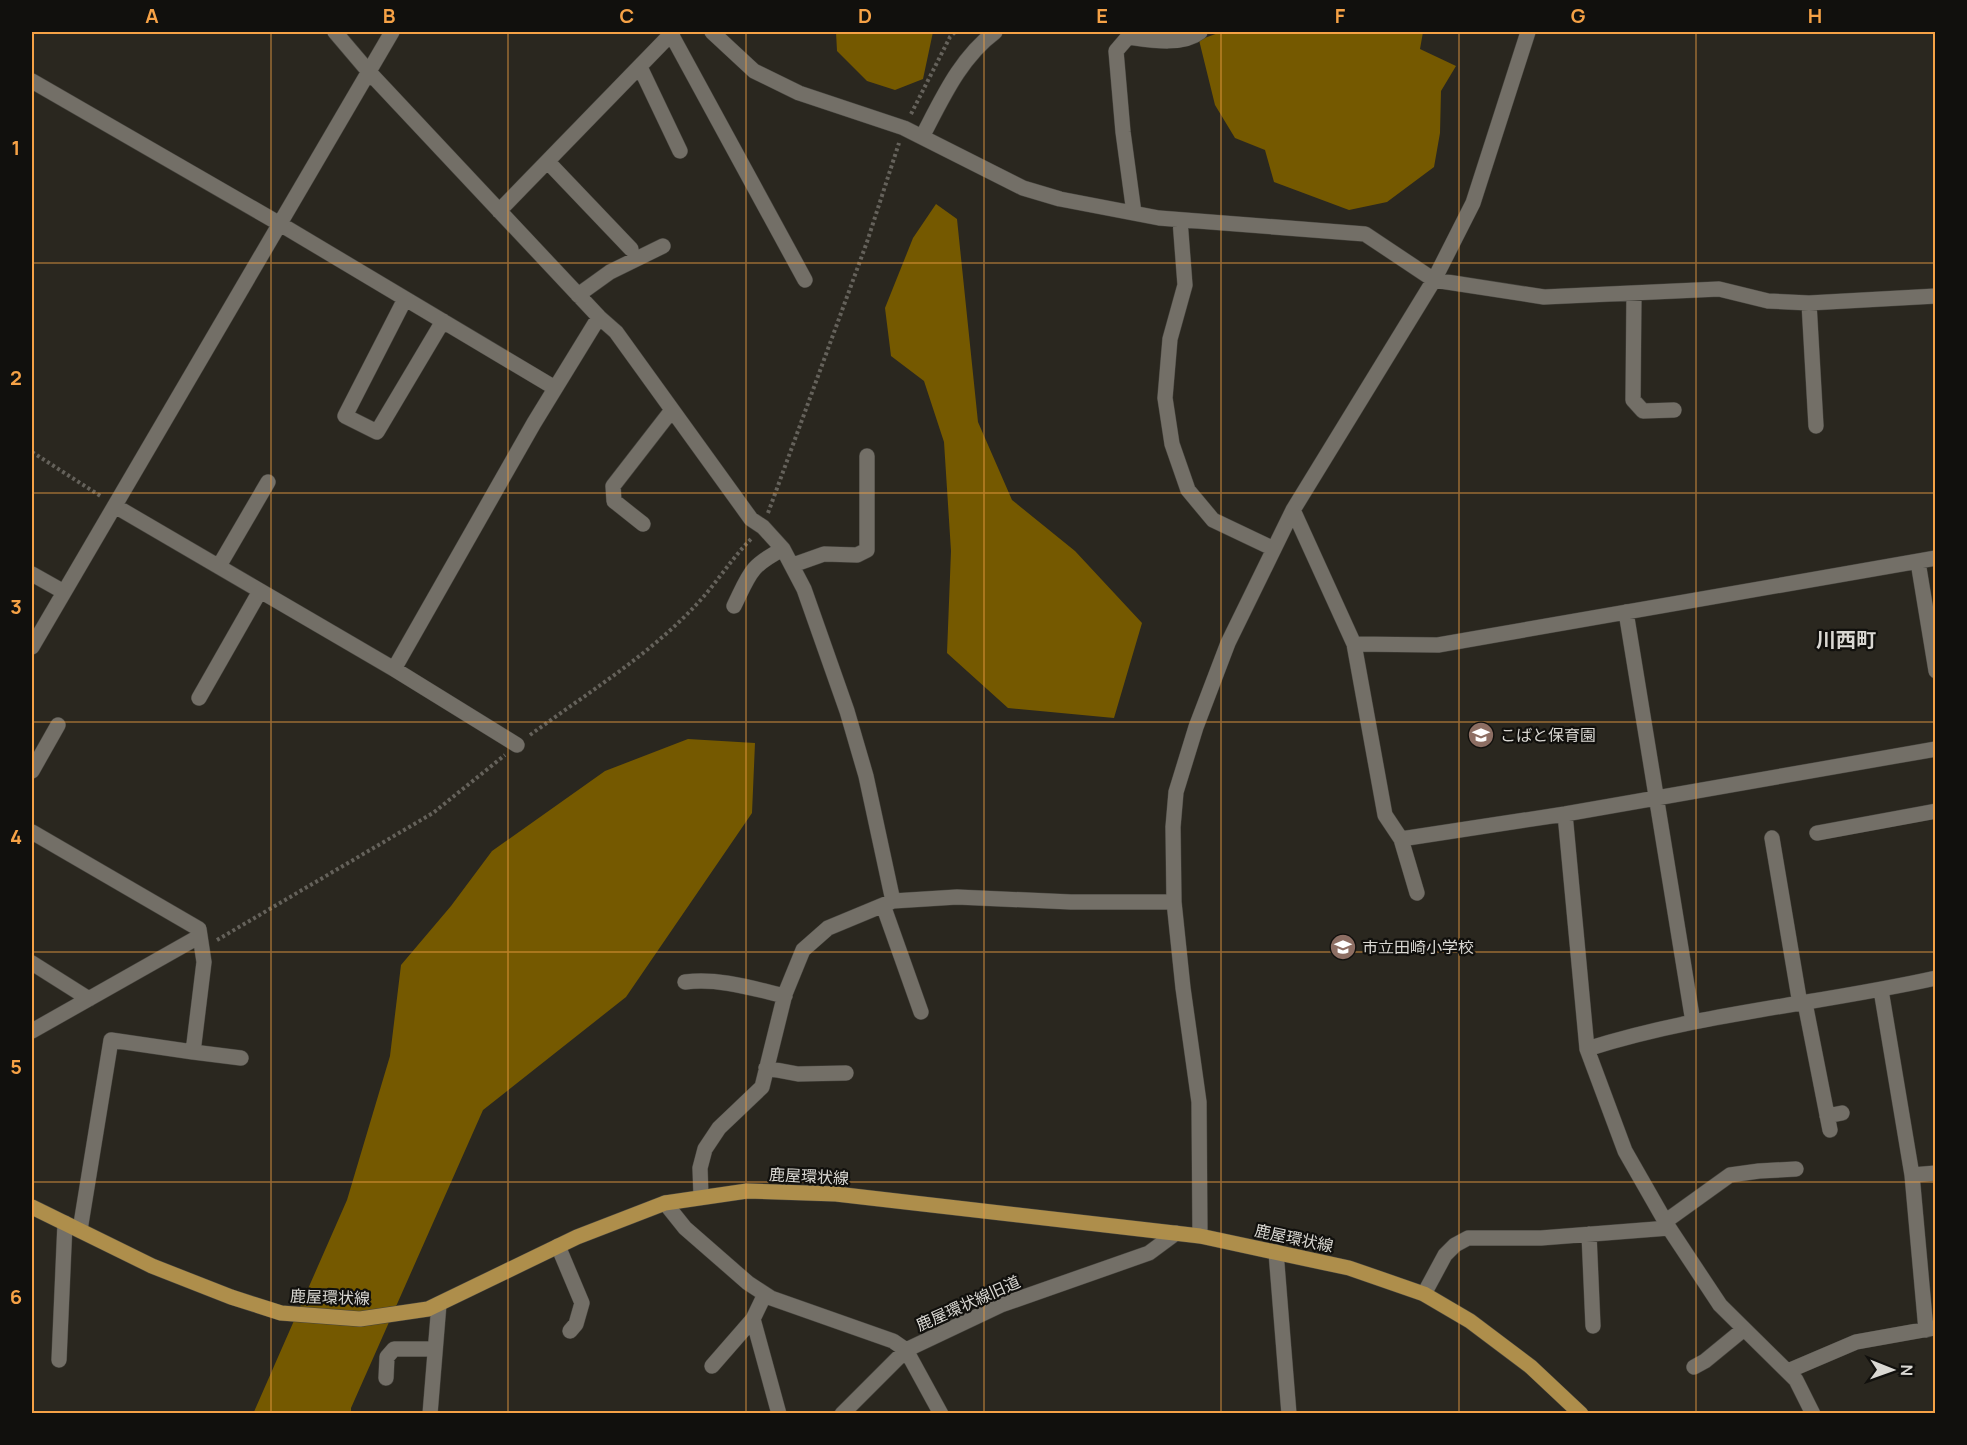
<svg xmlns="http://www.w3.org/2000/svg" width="1967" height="1445" viewBox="0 0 1967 1445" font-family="Manrope,'Noto Sans JP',sans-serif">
	<rect width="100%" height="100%" fill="#2a271f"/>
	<path fill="#755900" d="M836 32H933L923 79 895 90 867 81 837 51Z
		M1221 32H1423L1420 49 1456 66 1441 91 1440 133 1434 167 1387 202 1349 210 1274 182 1265 150 1235 138 1215 105 1199 40Z
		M936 204 957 219 978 422 1012 500 1075 551 1142 623 1114 718 1008 708 947 653 951 551 944 442 924 381 891 356 885 308 913 238Z
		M688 739 755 743 752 813 626 997 483 1110 351 1408V1413L253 1414 347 1200 390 1056 401 965 451 906 492 851 605 771Z"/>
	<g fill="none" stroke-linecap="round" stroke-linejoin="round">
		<g stroke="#46443e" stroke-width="16">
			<path id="minor" d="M335 32 369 72 599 317 616 332 751 519 763 527 783 549 804 589 847 711 866 776 893 901
				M712 32 754 71 799 93 904 128 1023 188 1060 199 1159 218 1365 234 1434 280 1544 297 1719 289 1768 301 1809 303 1936 296
				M671 34 805 280
				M640 67 680 151
				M32 81 280 224 555 388
				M922 137C942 99 960 58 995 32
				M548 162 631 249
				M499 211 673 32
				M1134 213 1123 132 1116 51 1128 37C1150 40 1182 46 1200 32
				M1180 220 1185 285 1170 339 1165 398 1172 444 1188 490 1213 520 1274 549
				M1634 293 1633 400 1643 411 1674 410
				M578 295 610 272 663 246
				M405 299 345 416 377 432 443 321
				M1809 303 1816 426
				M115 506 394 669 517 745
				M1293 510 1354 644 1385 815 1401 839 1565 814 1936 749
				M643 524 614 501 613 486 672 410
				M1918 562 1936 671
				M793 565 824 554 857 555 867 550V456
				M219 566 268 482
				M32 574 64 592
				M734 606C750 573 750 566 783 549
				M1626 612 1693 1022
				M1354 644 1438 645 1936 558
				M32 647 392 32
				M394 669 534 423 599 317
				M199 698 260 591
				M32 771 58 725
				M1565 814 1587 1049 1625 1151 1669 1228 1720 1305 1796 1380 1813 1414
				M32 832 199 929 204 962 193 1052 241 1058
				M1817 833 1936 811
				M1772 838 1800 1004
				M1401 839 1417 893
				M883 905 921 1012
				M32 963 89 999
				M685 982C720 978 751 988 785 996
				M1881 990 1912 1175 1936 1173
				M1805 1003 1830 1130
				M32 1031 200 936
				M1587 1049C1700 1013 1820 1004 1936 978
				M766 1068 798 1074 846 1073
				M1827 1116 1842 1113
				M1912 1175 1926 1330
				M701 1196 700 1168 705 1149 719 1128 762 1087 785 994 803 950 828 928 893 901 957 897 1071 902H1174
				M665 1203 685 1228 748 1283 771 1298 893 1341 906 1350 941 1414
				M1666 1221 1730 1175 1759 1171 1796 1169
				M80 1230 111 1040 193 1052
				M1589 1234 1593 1326
				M1200 1236 1199 1102 1183 988 1174 902 1173 827 1176 792 1196 727 1228 643 1293 510 1434 280 1473 203 1528 32
				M558 1246 582 1303 576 1324 570 1331
				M1276 1252 1289 1414
				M1424 1294 1445 1255 1455 1245 1468 1238H1541L1669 1228
				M753 1319 779 1414
				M59 1360 65 1223
				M712 1366 753 1319 765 1294
				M1694 1367 1705 1361 1744 1329
				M1788 1371 1856 1342 1934 1328
				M386 1378 387 1357 394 1349H435
				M430 1414 439 1304
				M842 1414 906 1350 1001 1305 1149 1253 1176 1233"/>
		</g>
		<g stroke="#46443e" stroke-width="16">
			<path id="major" d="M32 1207 152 1266 231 1297 281 1313 360 1319 428 1309 577 1237 665 1203 747 1191 836 1194 1200 1236 1349 1268 1424 1294 1470 1321 1531 1367 1581 1414"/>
		</g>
		<path stroke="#65625b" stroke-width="4" stroke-dasharray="3 3" stroke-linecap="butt" d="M911 114 950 37 955 32
			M32 452 102 497
			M768 513 867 242 899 143
			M530 735C586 694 648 656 696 605 716 584 731 559 752 538
			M217 940 433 813 505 755"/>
		<use href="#minor" stroke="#736f67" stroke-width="15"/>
		<use href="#major" stroke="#ae8e4b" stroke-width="15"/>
	</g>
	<path fill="none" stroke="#f6a246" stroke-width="1.5" stroke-opacity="0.55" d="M271 32V1414M508 32V1414M746 32V1414M984 32V1414M1221 32V1414M1459 32V1414M1696 32V1414M32 263H1936M32 493H1936M32 722H1936M32 952H1936M32 1182H1936"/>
	<defs>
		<g id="school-disc" transform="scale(1.35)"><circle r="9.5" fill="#8d6e63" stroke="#11100d"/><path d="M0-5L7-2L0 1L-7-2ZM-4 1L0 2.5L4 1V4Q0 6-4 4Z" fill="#fff"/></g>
	</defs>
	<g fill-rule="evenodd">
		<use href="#school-disc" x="1481" y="735"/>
		<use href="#school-disc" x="1343" y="947"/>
	</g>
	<g text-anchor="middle" stroke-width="4.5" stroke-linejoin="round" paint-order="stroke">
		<g font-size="16" fill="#dad8d3" stroke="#11100d" text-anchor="start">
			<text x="1500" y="741">こばと保育園</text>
			<text x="1362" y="953">市立田崎小学校</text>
		</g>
		<g font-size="16" fill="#dad8d3" stroke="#11100d">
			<text transform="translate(809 1176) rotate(3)" y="6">鹿屋環状線</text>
			<text transform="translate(1294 1238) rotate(12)" y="6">鹿屋環状線</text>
			<text transform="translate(330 1297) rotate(2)" y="6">鹿屋環状線</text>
			<text transform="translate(968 1303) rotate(-24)" y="6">鹿屋環状線旧道</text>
		</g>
		<g font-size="20" font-weight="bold" fill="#dad8d3" stroke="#11100d">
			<text x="1846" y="647">川西町</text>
		</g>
	</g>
	<rect width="1967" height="1445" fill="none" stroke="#11100d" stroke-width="66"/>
	<g transform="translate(1892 1370) rotate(91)" stroke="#11100d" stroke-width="4.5" paint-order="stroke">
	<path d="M0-4.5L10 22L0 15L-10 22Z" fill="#dad8d3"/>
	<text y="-9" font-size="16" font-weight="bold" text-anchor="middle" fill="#dad8d3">N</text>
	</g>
	<rect x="33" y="33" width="1901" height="1379" fill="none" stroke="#f6a246" stroke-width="2"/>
	<g font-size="20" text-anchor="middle" font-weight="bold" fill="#f6a246">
		<text x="152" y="23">A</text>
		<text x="389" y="23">B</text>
		<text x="627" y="23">C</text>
		<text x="865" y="23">D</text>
		<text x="1102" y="23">E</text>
		<text x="1340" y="23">F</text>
		<text x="1578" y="23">G</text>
		<text x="1815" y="23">H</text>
		<text x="16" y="155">1</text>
		<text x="16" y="385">2</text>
		<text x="16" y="614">3</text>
		<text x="16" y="844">4</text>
		<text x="16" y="1074">5</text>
		<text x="16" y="1304">6</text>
	</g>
</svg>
